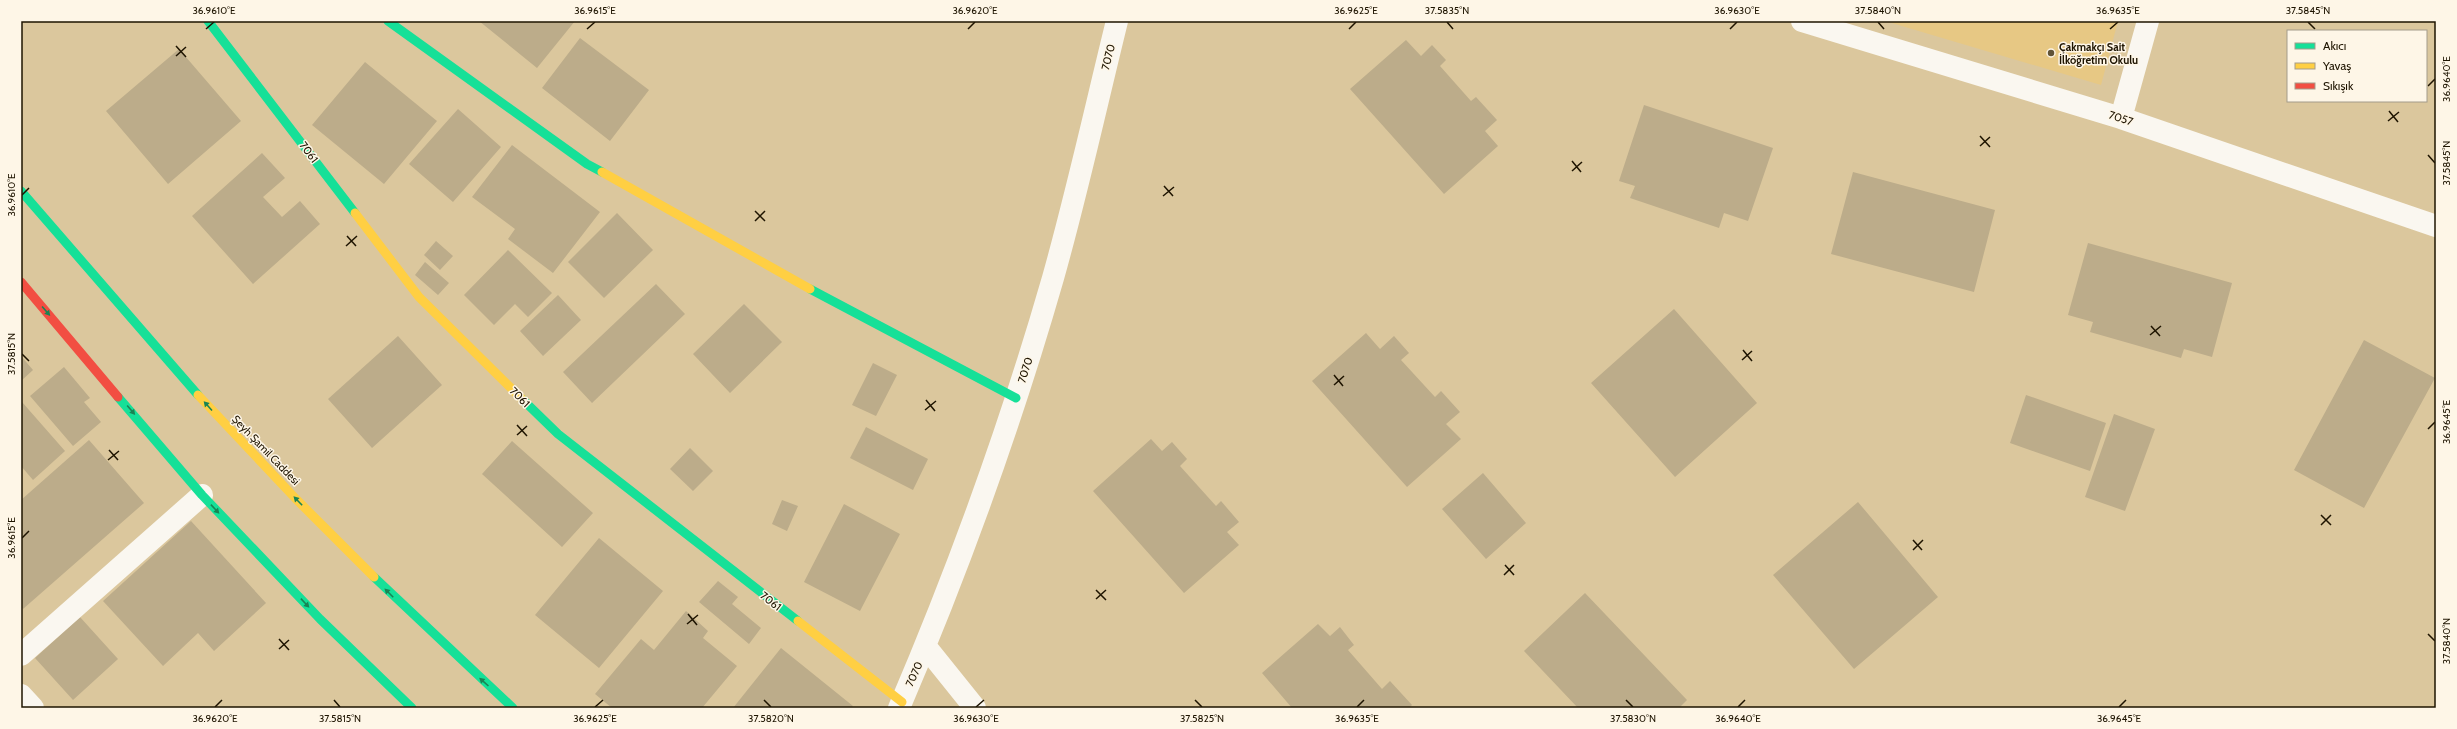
<svg xmlns="http://www.w3.org/2000/svg" width="2457" height="729" viewBox="0 0 2457 729" font-family="Cabin,sans-serif">
	<rect width="100%" height="100%" fill="#dbc79d"/>
	<path fill="#e7c884" d="M1885 21H2118L2101 85Z"/>
	<path fill="#bcac8a" d="M479 21H575L537 68Z
		M580 38 649 90 610 141 542 88Z
		M1406 40 1421 56 1432 45 1446 60 1440 66 1471 101 1476 97 1497 120 1485 131 1498 146 1444 194 1350 89Z
		M179 49 241 121 168 184 106 111Z
		M365 62 437 121 384 184 312 125Z
		M1644 105 1773 148 1748 221 1724 213 1719 228 1630 198 1635 186 1619 181Z
		M458 109 501 147 453 202 409 164Z
		M512 145 600 212 553 273 508 239 515 229 472 197Z
		M262 153 285 178 263 197 282 217 300 201 320 224 253 284 192 216Z
		M1853 172 1995 210 1974 292 1831 254Z
		M617 213 653 250 604 298 568 262Z
		M436 241 453 256 440 270 424 255Z
		M2088 243 2232 283 2212 357 2184 349 2181 358 2090 332 2093 322 2068 315Z
		M508 250 552 293 528 317 515 304 494 325 464 295Z
		M425 262 449 283 438 295 415 275Z
		M656 284 685 314 592 403 563 372Z
		M558 295 581 320 543 356 520 331Z
		M744 304 782 342 730 393 693 354Z
		M1674 309 1757 403 1675 477 1591 383Z
		M1366 333 1380 349 1394 336 1409 353 1401 360 1435 397 1441 391 1460 412 1446 424 1461 439 1407 487 1312 381Z
		M398 336 442 385 372 448 328 399Z
		M2364 340 2435 378 2364 508 2294 470Z
		M21 356 33 370 21 381Z
		M873 363 897 375 876 416 852 405Z
		M64 367 90 398 84 402 101 422 73 446 30 396Z
		M2026 395 2106 423 2090 471 2010 443Z
		M22 402 65 451 33 480 21 466Z
		M2114 414 2155 429 2125 511 2085 497Z
		M866 427 928 459 913 490 850 458Z
		M1151 439 1162 451 1172 442 1187 459 1180 466 1216 506 1221 501 1239 522 1227 532 1239 545 1184 593 1093 491Z
		M89 440 144 503 23 609 21 606V500Z
		M512 441 593 513 562 547 482 474Z
		M690 448 713 471 693 491 670 469Z
		M1483 473 1526 523 1486 559 1442 509Z
		M782 500 798 506 787 531 772 524Z
		M1858 502 1938 597 1854 669 1773 575Z
		M844 504 900 534 860 611 804 582Z
		M191 521 266 603 214 651 198 633 163 666 103 601Z
		M599 538 663 591 599 668 535 615Z
		M718 581 738 597 732 604 761 628 749 644 699 602Z
		M1585 593 1687 700 1679 708H1578L1524 651Z
		M686 611 708 631 703 638 737 666 702 708H612L595 694 641 639 654 650Z
		M80 617 118 659 73 700 35 658Z
		M1318 624 1330 636 1340 627 1354 645 1348 650 1382 689 1390 681 1412 705 1409 708H1292L1262 673Z
		M781 648 853 706 851 708H733Z"/>
	<g fill="none" stroke-linecap="round" stroke-linejoin="round">
		<path stroke="#faf7f0" stroke-width="22" d="M1802 21 2121 118 2436 226
			M2121 118 2148 21
			M926 647 975 708
			M21 655 202 495
			M21 695 33 708
			M899 708C959 568 1011 424 1053 278 1077 193 1096 106 1117 21"/>
		<path stroke="#16e098" stroke-width="9" d="M208 21 355 213
			M388 21 587 164 602 172
			M21 191 198 395
			M810 289 1016 398
			M118 397 202 495 320 619 412 708
			M522 399 558 434 798 621
			M374 577 513 708"/>
		<path stroke="#ffcf43" stroke-width="9" d="M602 172 810 289
			M355 213 419 297 522 399
			M198 395 296 499 374 577
			M798 621 902 702"/>
		<path stroke="#f24e42" stroke-width="9" d="M21 282 118 397"/>
	</g>
	<defs><path id="oneway-solid" d="M-6-.8H1V-3.2L6.5 0L1 3.2V.8H-6Z"/></defs>
	<g fill="#1a8454">
		<use href="#oneway-solid" transform="translate(46 311) rotate(49)"/>
		<use href="#oneway-solid" transform="translate(208 406) rotate(-132)"/>
		<use href="#oneway-solid" transform="translate(131 410) rotate(50)"/>
		<use href="#oneway-solid" transform="translate(298 501) rotate(-134)"/>
		<use href="#oneway-solid" transform="translate(215 509) rotate(47)"/>
		<use href="#oneway-solid" transform="translate(389 593) rotate(-135)"/>
		<use href="#oneway-solid" transform="translate(305 603) rotate(47)"/>
		<use href="#oneway-solid" transform="translate(484 682) rotate(-138)"/>
	</g>
	<path fill="none" stroke="#1e1400" stroke-width="1.5" d="M1447 22 1453 29M1878 22 1884 29M2308 22 2315 29M206 29 214 22M587 29 595 22M968 29 975 22M1349 29 1356 22M1730 29 1737 22M2110 29 2118 22M176 46 186 57M176 56 186 47M2428 86 2435 79M2389 111 2398 122M2388 121 2399 112M1980 136 1990 147M1980 146 1990 137M2428 155 2435 163M1572 161 1581 172M1572 171 1582 162M1164 186 1173 196M22 195 29 188M1163 196 1174 187M755 211 765 221M755 221 765 211M347 236 356 246M346 246 357 236M2151 326 2160 336M2150 335 2161 326M1743 350 1752 361M22 354 29 361M1742 360 1752 351M1334 375 1343 386M1334 385 1344 376M926 400 935 411M925 410 936 401M517 425 527 436M2428 429 2435 422M517 435 527 426M109 450 118 460M108 460 119 451M2321 515 2331 525M2321 525 2331 515M22 538 29 531M1913 540 1922 550M1913 550 1923 540M1505 565 1514 575M1504 575 1514 565M1096 590 1106 600M1096 599 1106 590M688 614 697 625M687 624 698 615M2428 634 2435 641M279 639 289 650M279 649 289 640M334 700 340 707M764 700 771 707M1195 700 1202 707M1626 700 1633 707M215 707 222 700M595 707 603 700M976 707 984 700M1357 707 1364 700M1738 707 1745 700M2119 707 2126 700"/>
	<circle fill="#605337" stroke="#fef6e7" stroke-width="1.5" cx="2051" cy="53" r="4"/>
	<g text-anchor="middle" stroke-width="3" stroke-linejoin="round" paint-order="stroke">
		<g font-size="11" font-weight="bold" fill="#1e1400" stroke="#fef6e7" text-anchor="start">
			<text x="2059" y="51">Çakmakçı Sait<tspan x="2059" dy="13">İlköğretim Okulu</tspan></text>
		</g>
		<g font-size="11" fill="#1e1400" stroke="#fef6e7">
			<text transform="translate(1108 57) rotate(-76)" y="4">7070</text>
			<text transform="translate(2121 118) rotate(18)" y="4">7057</text>
			<text transform="translate(309 152) rotate(53)" y="4">7061</text>
			<text transform="translate(1025 370) rotate(-73)" y="4">7070</text>
			<text transform="translate(520 397) rotate(45)" y="4">7061</text>
			<text transform="translate(266 450) rotate(46)" y="4">Şeyh Şamil Caddesi</text>
			<text transform="translate(771 601) rotate(38)" y="4">7061</text>
			<text transform="translate(914 674) rotate(-66)" y="4">7070</text>
		</g>
	</g>
	<rect width="2457" height="729" fill="none" stroke="#fef6e7" stroke-width="44"/>
	<rect x="2287" y="30" width="140" height="72" fill="#fef6e7" stroke="#a49c8b"/>
	<rect x="2295" y="43" width="20" height="6" fill="#16e098" stroke="#a49c8b"/>
	<text x="2323" y="50" font-size="12" fill="#1e1400">Akıcı</text>
	<rect x="2295" y="63" width="20" height="6" fill="#ffcf43" stroke="#a49c8b"/>
	<text x="2323" y="70" font-size="12" fill="#1e1400">Yavaş</text>
	<rect x="2295" y="83" width="20" height="6" fill="#f24e42" stroke="#a49c8b"/>
	<text x="2323" y="90" font-size="12" fill="#1e1400">Sıkışık</text>
	<rect x="22" y="22" width="2413" height="685" fill="none" stroke="#1e1400" stroke-width="1.5"/>
	<g font-size="10" text-anchor="middle" fill="#1e1400">
		<text x="214" y="14">36.9610°E</text>
		<text x="595" y="14">36.9615°E</text>
		<text x="975" y="14">36.9620°E</text>
		<text x="1356" y="14">36.9625°E</text>
		<text x="1447" y="14">37.5835°N</text>
		<text x="1737" y="14">36.9630°E</text>
		<text x="1878" y="14">37.5840°N</text>
		<text x="2118" y="14">36.9635°E</text>
		<text x="2308" y="14">37.5845°N</text>
		<text transform="translate(2446 79) rotate(-90)" y="4">36.9640°E</text>
		<text transform="translate(2446 163) rotate(-90)" y="4">37.5845°N</text>
		<text transform="translate(11 195) rotate(-90)" y="4">36.9610°E</text>
		<text transform="translate(11 354) rotate(-90)" y="4">37.5815°N</text>
		<text transform="translate(2446 422) rotate(-90)" y="4">36.9645°E</text>
		<text transform="translate(11 538) rotate(-90)" y="4">36.9615°E</text>
		<text transform="translate(2446 641) rotate(-90)" y="4">37.5840°N</text>
		<text x="215" y="722">36.9620°E</text>
		<text x="340" y="722">37.5815°N</text>
		<text x="595" y="722">36.9625°E</text>
		<text x="771" y="722">37.5820°N</text>
		<text x="976" y="722">36.9630°E</text>
		<text x="1202" y="722">37.5825°N</text>
		<text x="1357" y="722">36.9635°E</text>
		<text x="1633" y="722">37.5830°N</text>
		<text x="1738" y="722">36.9640°E</text>
		<text x="2119" y="722">36.9645°E</text>
	</g>
</svg>
